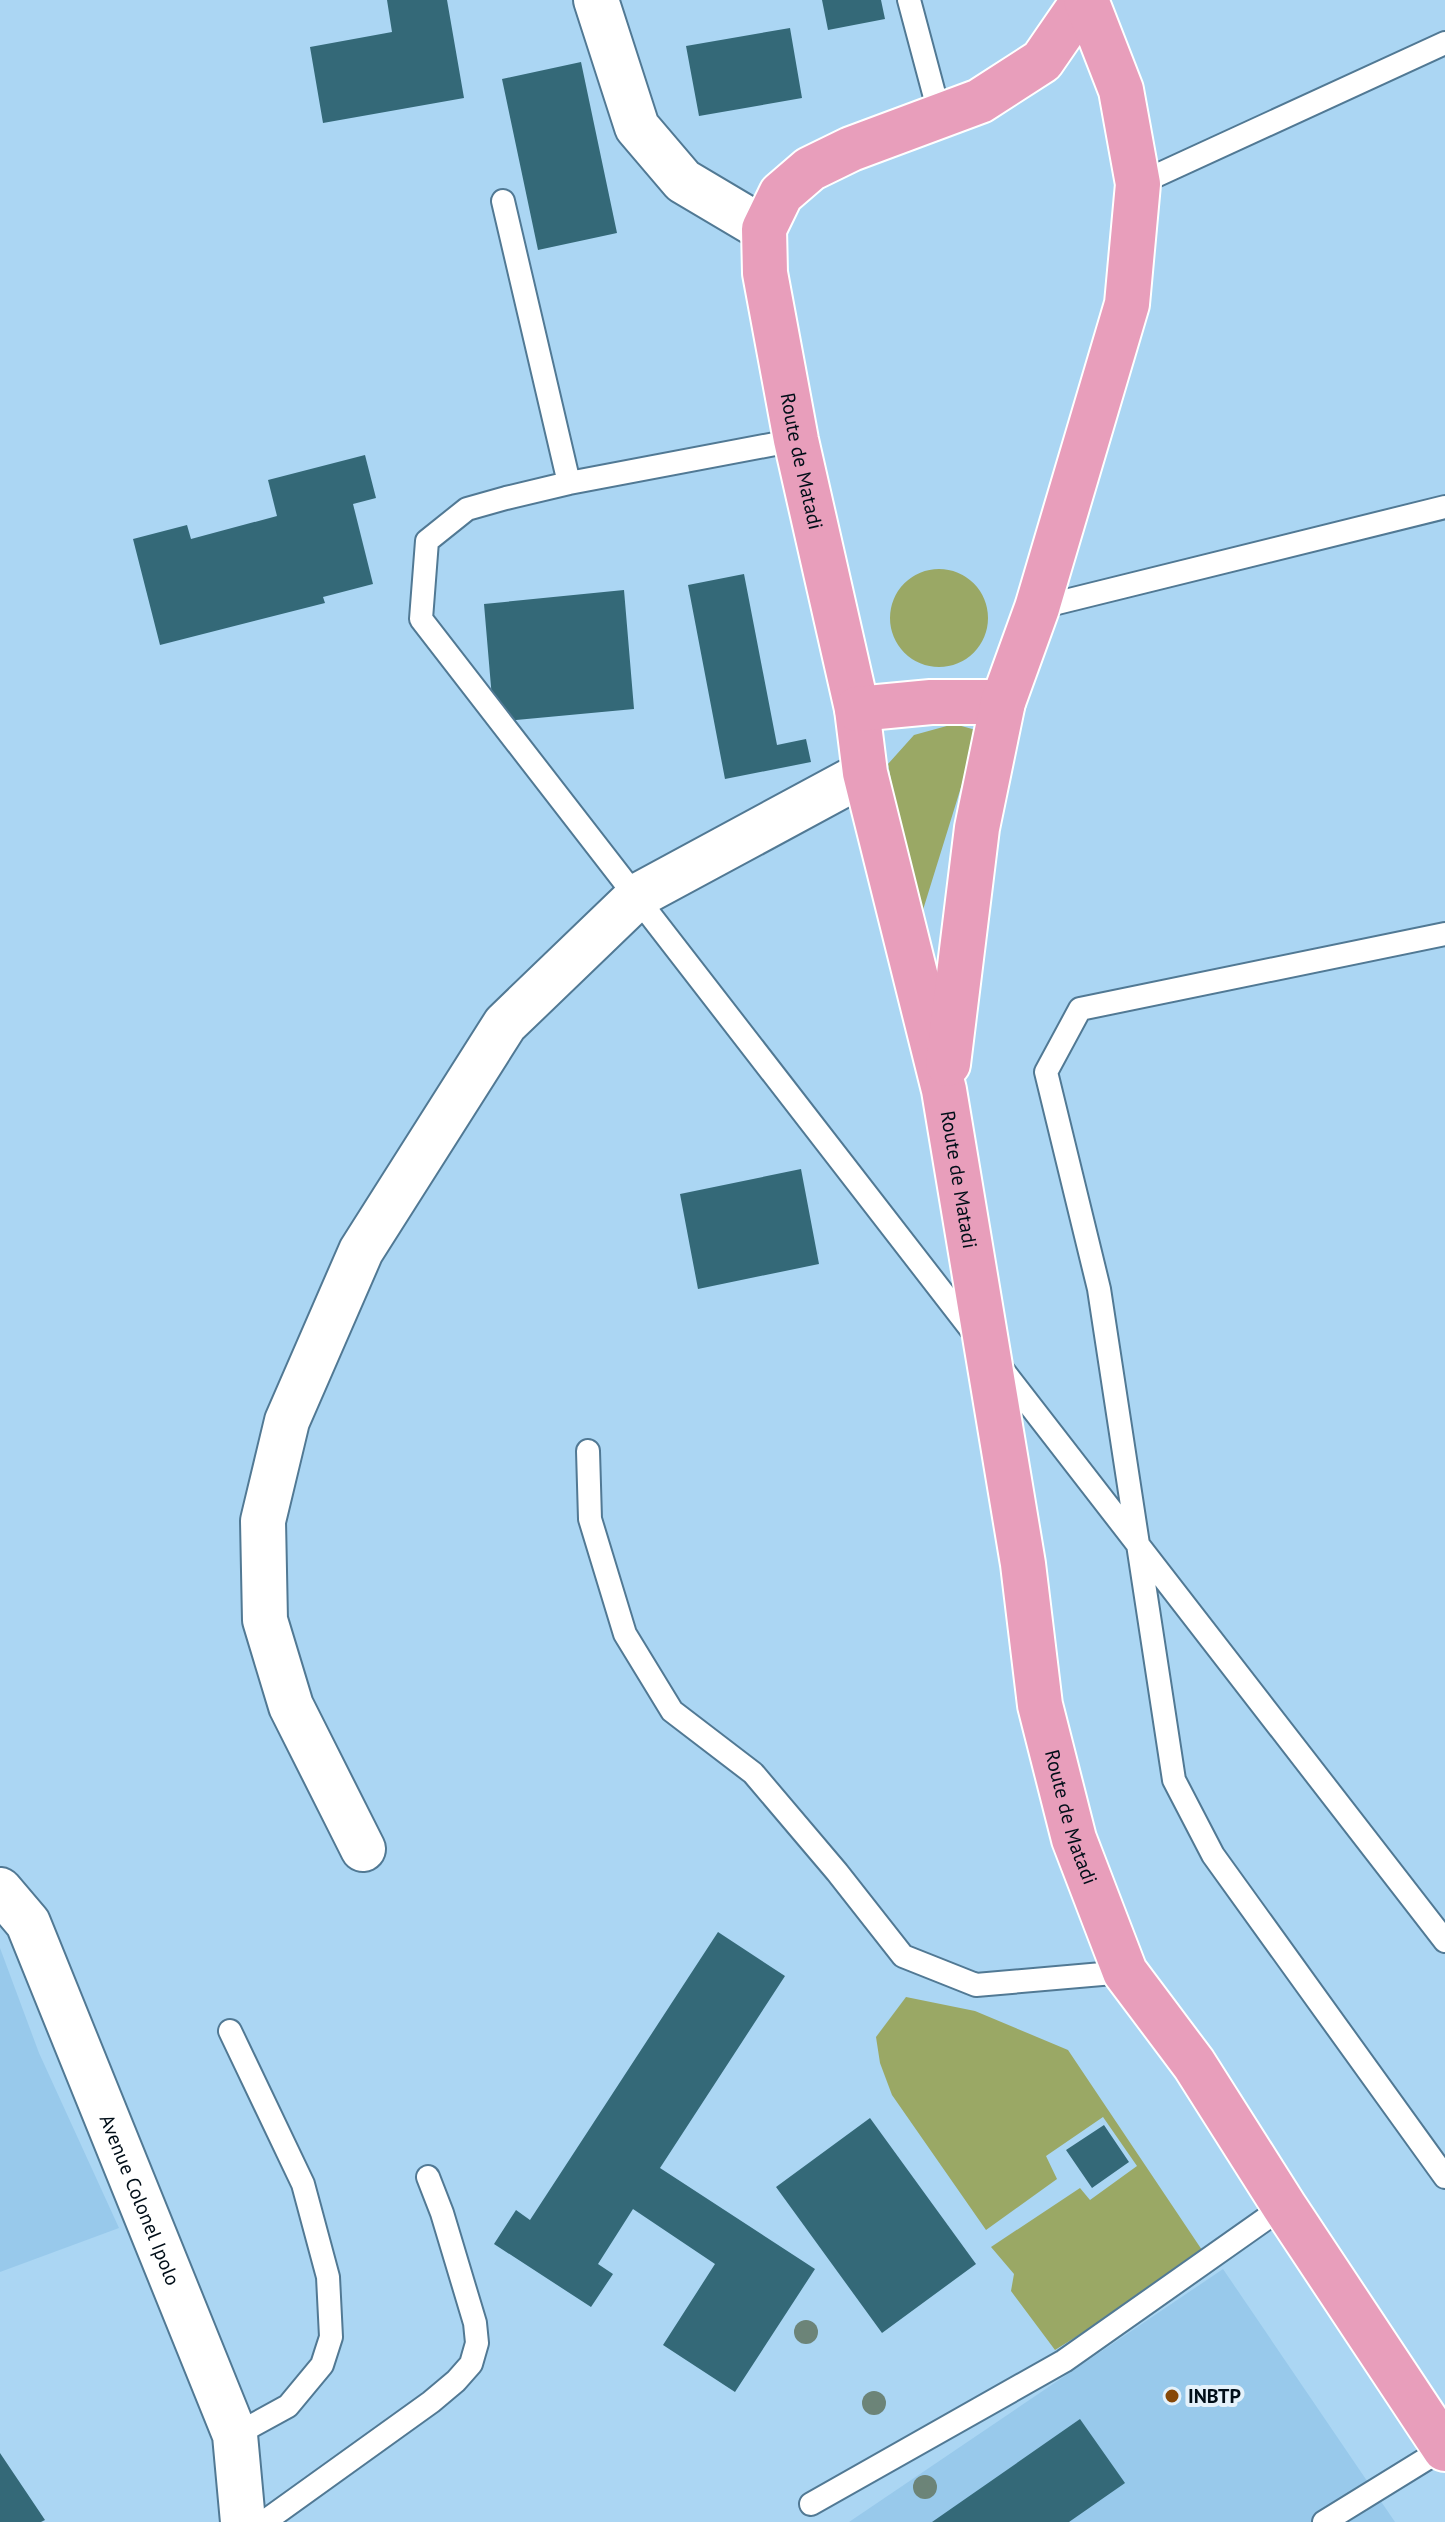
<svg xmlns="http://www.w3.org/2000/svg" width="1445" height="2522" viewBox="0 0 1445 2522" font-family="'PT Sans',sans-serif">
	<rect width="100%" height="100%" fill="#abd6f3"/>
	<path fill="#98c9eb" d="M0 1948 39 2053 119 2228 0 2272Z
		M1223 2269 1395 2522H849Z"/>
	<path fill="#9aa865" d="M890 618a49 49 0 1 1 98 0a49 49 0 1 1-98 0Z
		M954 724 976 730 975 742 918 926 888 764 914 735Z
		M906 1997 975 2011 1068 2050 1206 2256 1055 2350 1011 2291 1014 2274 991 2247 1080 2188 1090 2200 1137 2166 1103 2117 1046 2156 1057 2179 986 2230 892 2095 880 2063 876 2037Z"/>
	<path fill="#346978" d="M387 0H447L464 98 323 123 310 47 392 32Z
		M822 0H881L885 19 828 30Z
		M790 28 802 98 699 116 686 46Z
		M581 62 617 233 538 250 502 79Z
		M365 455 376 498 353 504 373 584 323 597 325 603 160 645 133 539 187 525 191 539 277 516 268 480Z
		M744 574 777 745 806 739 811 762 725 779 688 585Z
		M624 590 634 709 494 722 484 604Z
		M801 1169 819 1264 698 1289 680 1194Z
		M718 1932 785 1976 660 2168 815 2269 735 2392 663 2345 715 2264 633 2209 598 2264 613 2274 591 2307 494 2244 516 2210 530 2220Z
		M870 2118 976 2264 882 2333 776 2187Z
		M1104 2125 1129 2162 1092 2188 1066 2150Z
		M1080 2419 1125 2483 1069 2522H932Z
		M0 2453 45 2520 41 2522H0Z"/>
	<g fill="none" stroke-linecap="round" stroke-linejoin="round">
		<g stroke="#517994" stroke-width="26">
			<path id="lane" d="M909 0 940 116
				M1138 184 1445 43
				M503 201 569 483
				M796 440 569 483 506 498 467 509 427 541 421 619 977 1337
				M1037 608 1445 507
				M1445 934 1080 1009 1046 1072 1099 1289 1174 1780 1213 1855 1445 2177
				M998 1364 1445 1941
				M588 1451 590 1519 625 1634 672 1711 753 1773 837 1872 903 1956 976 1985 1125 1972
				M230 2031 303 2184 328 2277 331 2337 322 2365 288 2406 235 2435
				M811 2504 1064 2361 1284 2206
				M264 2522 431 2402 456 2381 471 2364 477 2343 475 2323 442 2213 428 2177
				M1324 2522 1444 2448"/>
		</g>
		<g stroke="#517994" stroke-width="48">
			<g id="street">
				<path d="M596 0 637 127 683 181 764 229"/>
				<path d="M363 1849 291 1706 265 1620 263 1521 287 1421 361 1251 505 1024 639 895 865 773"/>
				<path id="s1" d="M0 1890 28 1923 235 2435 243 2522"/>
			</g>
		</g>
		<g stroke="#fff" stroke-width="48">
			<g id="primary">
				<path id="s2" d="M1084 0 1042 61 980 101 851 149 810 169 781 194 764 229 765 273 796 440 857 709 865 773 944 1090 1023 1564 1040 1705 1074 1839 1125 1972 1194 2064 1284 2206 1445 2449"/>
				<path d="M857 709 931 702H1003"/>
				<path d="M948 1064 977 828 1003 702 1037 608 1127 304 1138 184 1121 90 1086 0"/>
			</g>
		</g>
		<use href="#lane" stroke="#fff" stroke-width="22"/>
		<use href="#street" stroke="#fff" stroke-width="44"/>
		<use href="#primary" stroke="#e89ebb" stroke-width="44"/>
	</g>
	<g fill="#6c8478">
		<circle cx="806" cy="2332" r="12"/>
		<circle cx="874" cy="2403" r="12"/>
		<circle cx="925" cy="2487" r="12"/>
	</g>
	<circle fill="#864808" stroke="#e5f2fb" stroke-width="3" cx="1172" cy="2396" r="8"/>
	<g text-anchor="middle" stroke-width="8" stroke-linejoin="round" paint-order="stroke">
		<g font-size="20" fill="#010e18" stroke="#e5f2fb">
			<text dy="7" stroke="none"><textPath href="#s2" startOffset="644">Route de Matadi</textPath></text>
			<text dy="7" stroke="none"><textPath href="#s2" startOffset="1380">Route de Matadi</textPath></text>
			<text dy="7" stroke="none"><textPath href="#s2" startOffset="2028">Route de Matadi</textPath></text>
			<text dy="7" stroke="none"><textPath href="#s1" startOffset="342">Avenue Colonel Ipolo</textPath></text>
		</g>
		<g font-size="20" font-weight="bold" fill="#010e18" stroke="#e5f2fb" text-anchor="start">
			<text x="1188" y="2403">INBTP</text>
		</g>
	</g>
</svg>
